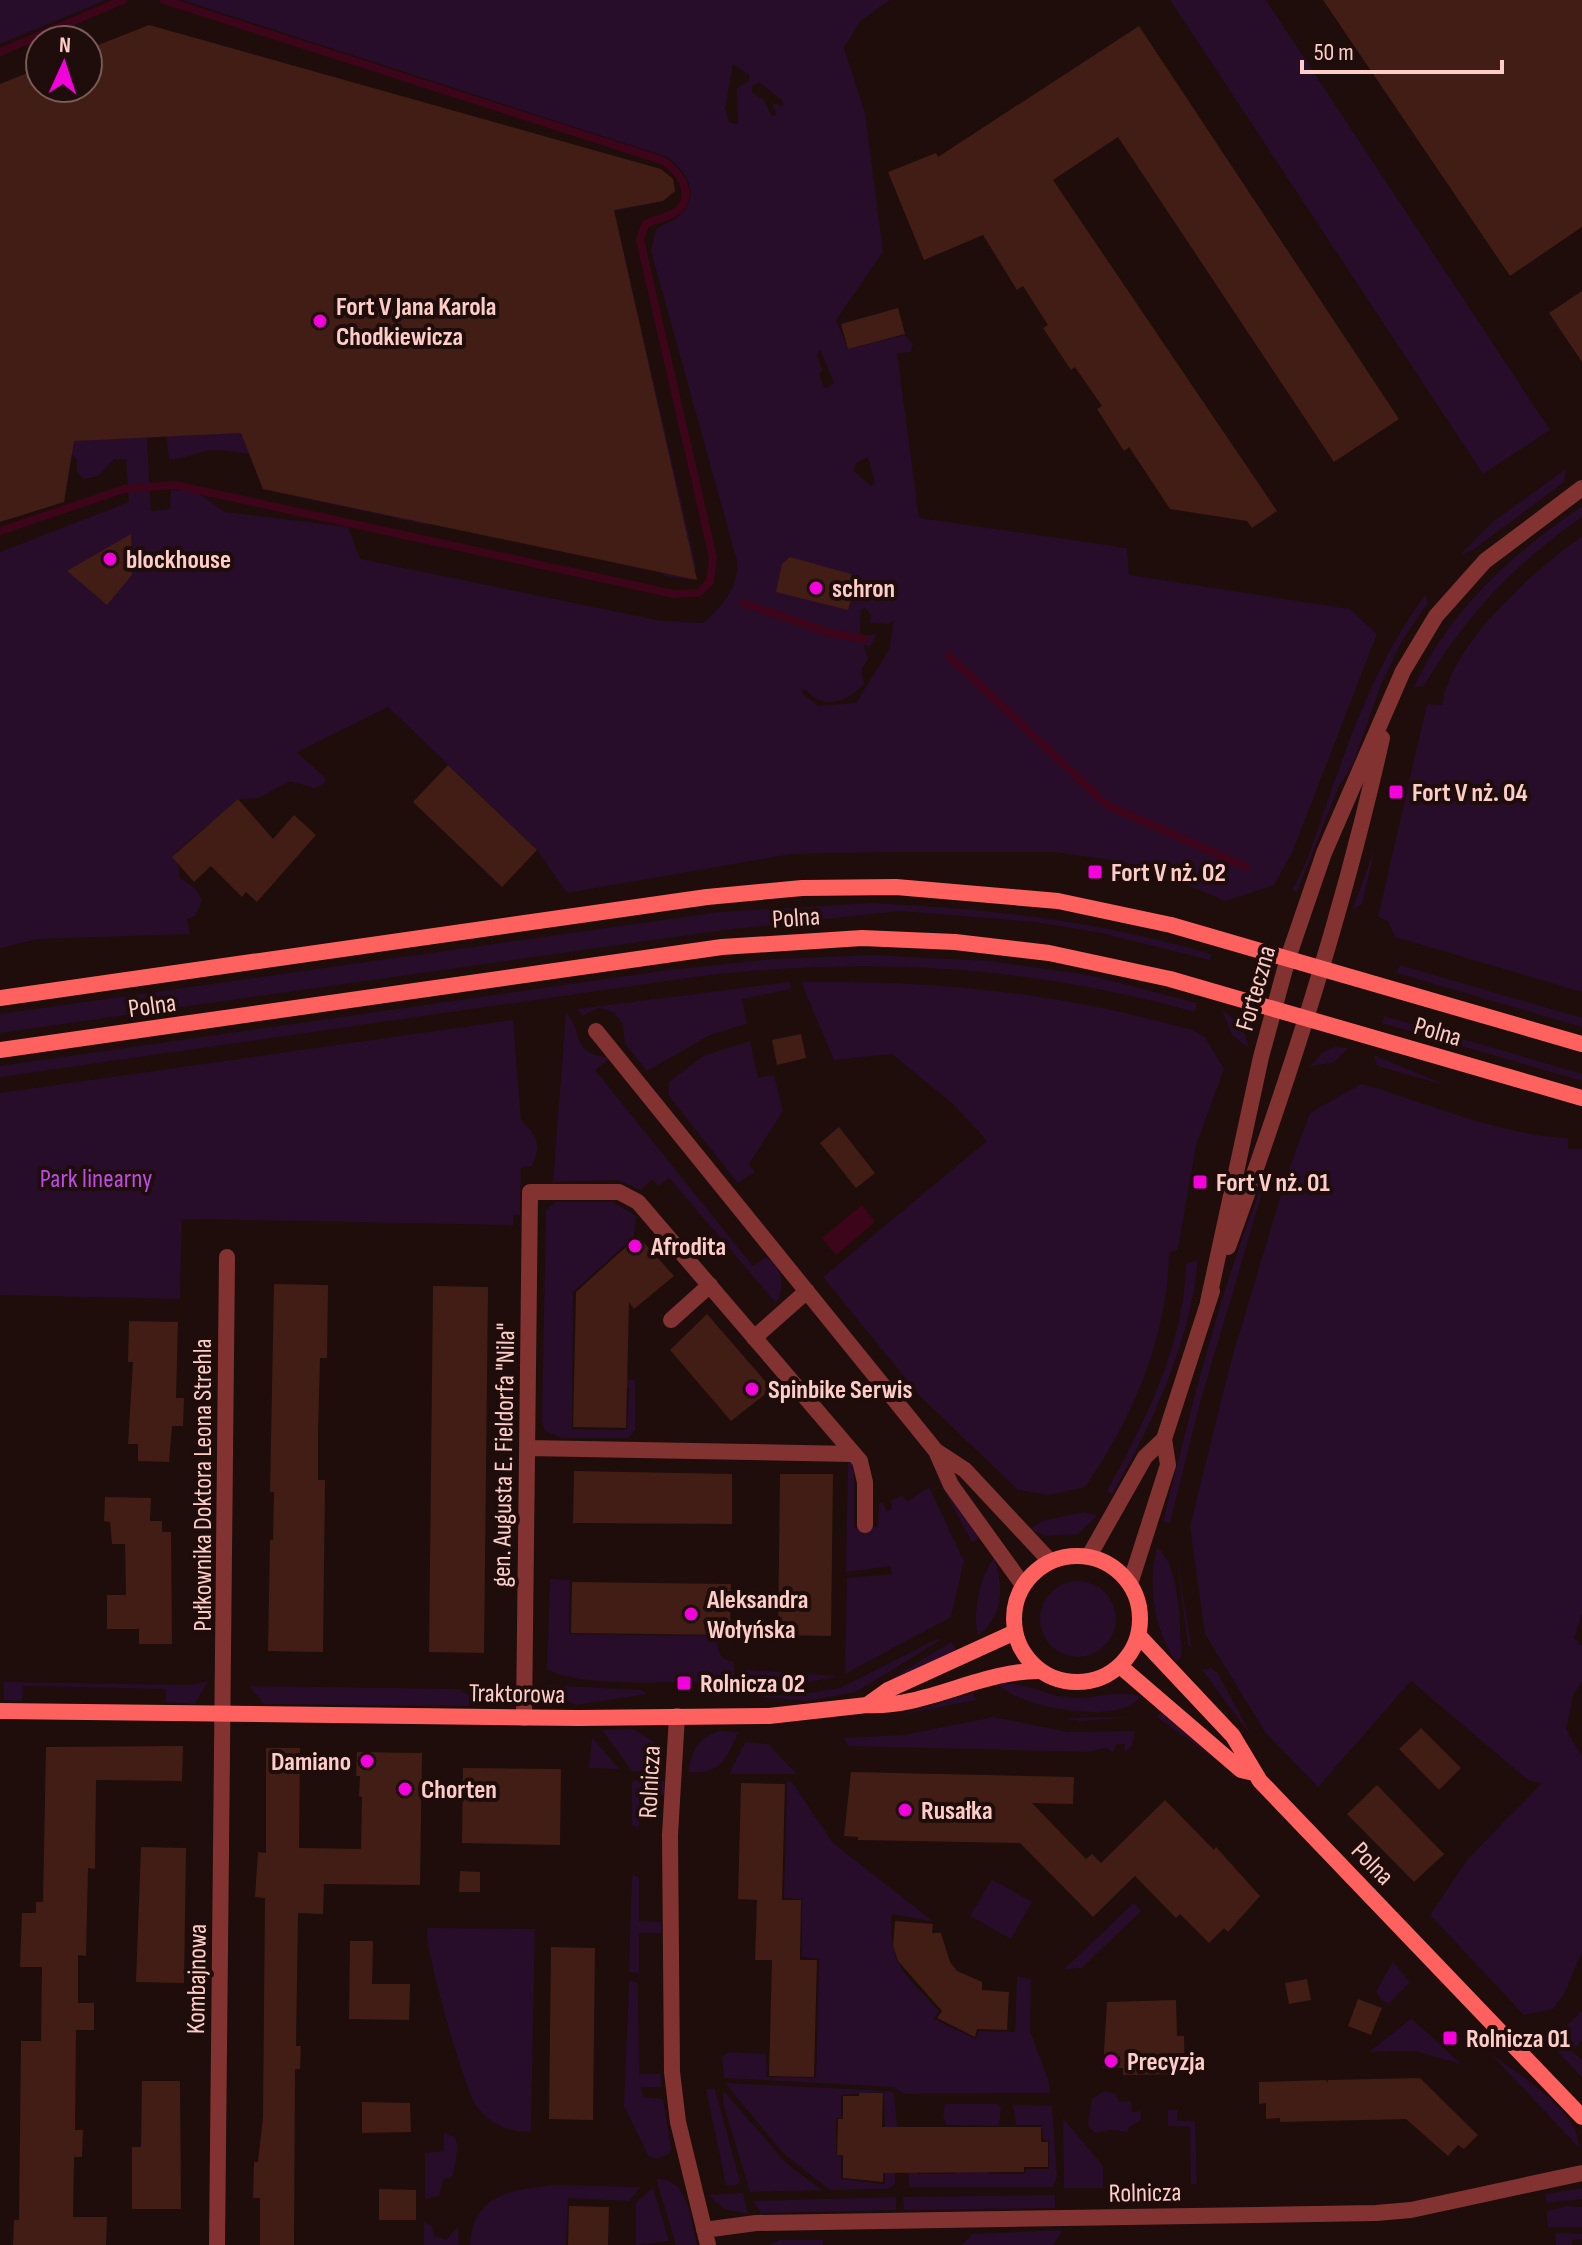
<svg xmlns="http://www.w3.org/2000/svg" width="1582" height="2245" viewBox="0 0 1582 2245" font-family="'Sofia Sans Condensed',sans-serif">
	<rect width="100%" height="100%" fill="#1e0d0a"/>
	<path fill="#270d29" fill-rule="evenodd" d="M0 0H106L0 44Z
		M182 0H890L860 21 844 48 865 113 883 252 836 320 848 349 905 335 913 344 911 352 897 353 919 518 1127 548 1129 575 1350 609 1377 634 1292 853 1274 885 1226 901 1139 866 1110 860 1054 852H895L791 854 567 893 537 850 388 707 297 752 326 779 324 784 314 788 290 781 259 798 239 799 176 852 180 878 195 888 202 900 195 916 187 919 190 934 38 939 0 948V552L129 502 126 459H114L98 476 84 479 77 472V460L72 454 64 502 0 522V84L40 68V88H88L673 179 675 191 663 201 614 211 696 566 693 580 664 576 660 563 448 518 427 525 263 489 249 454C235 452 222 449 208 451 194 453 185 460 169 459L166 435 147 437 151 511 170 509 171 490 195 491 225 512 348 527 360 559 662 621 704 623C724 603 738 590 737 561L651 251 656 229C663 223 673 222 679 216 701 195 688 172 667 157ZM733 64 749 75 750 80 737 88 738 124 729 122 725 109ZM760 83 783 101V106L772 103 776 114 772 117 764 100 752 92V86ZM820 349 834 383 827 388 823 386 819 374 823 370 817 356ZM868 457 875 483 871 486 854 471 855 464ZM865 608 871 615 870 623 889 624 894 620 889 650 856 703 818 706 801 692 806 689C823 712 848 701 864 684L861 670 868 659 864 645 870 647 877 634 860 636 861 610Z
		M1170 0H1266L1550 430 1483 474Z
		M1566 469 1564 482 1473 550 1460 555 1495 520Z
		M1582 506V517C1516 563 1465 616 1424 686L1414 687C1451 608 1511 555 1582 506Z
		M1582 536V992L1395 937 1388 921 1378 917 1427 704 1442 705C1451 643 1533 572 1582 536Z
		M1426 594 1427 604 1402 641 1382 682 1353 764 1339 786 1297 892 1292 890 1306 863C1338 772 1368 671 1426 594Z
		M1375 848 1362 904 1352 910Z
		M871 903C987 908 1099 921 1211 954L1210 960 1101 933 1035 922 900 911 724 930 0 1033V1014L719 912Z
		M872 955 990 961 1089 975 1197 1003 1195 1012C1028 966 873 956 702 976L0 1077V1066L669 970 773 959Z
		M1400 965 1582 1018V1027L1397 973Z
		M790 982 791 989 742 999 747 1024 712 1034 647 1071 625 1044 623 1025 614 1012 599 1008 582 1016 577 1009Z
		M801 982C935 980 1062 993 1192 1030L1205 1037 1224 1069 1196 1145 1178 1249 1169 1254C1168 1335 1132 1421 1085 1487L1048 1495 1018 1490 919 1395 823 1277 987 1141 954 1105 892 1054 834 1060Z
		M1222 1010 1242 1025 1249 1048 1232 1035Z
		M566 1012C586 1037 569 1052 610 1058L595 1070 753 1266 766 1257C781 1266 787 1287 776 1303L669 1178 658 1186 652 1179 641 1190 617 1180 553 1182Z
		M1384 1016 1582 1074V1081L1382 1023Z
		M513 1020 521 1120C537 1136 542 1144 532 1166L521 1167 520 1215H513V1225L182 1219 180 1299 0 1295V1093Z
		M750 1041 758 1078 774 1075 783 1111 749 1164 755 1172 738 1183 668 1095 669 1082 703 1056Z
		M1334 1047 1348 1048 1334 1062 1309 1067 1322 1053Z
		M1374 1055 1448 1086 1377 1066Z
		M1361 1084C1429 1103 1498 1135 1568 1138V1149H1582V1613L1574 1638 1582 1646V1681L1573 1696 1566 1729 1582 1757V1952L1564 1994 1553 2009 1524 2015 1430 1915 1467 1860 1542 1783 1529 1781 1411 1681 1318 1787 1265 1732 1205 1634 1190 1526 1231 1361 1287 1175 1310 1113Z
		M1270 1166 1200 1403 1170 1523 1163 1521C1193 1401 1222 1280 1270 1166Z
		M555 1202H613L636 1216 634 1237 573 1292 572 1429 627 1430 629 1388 626 1387V1380H635V1430L629 1438H562L545 1431 542 1422 546 1210Z
		M1198 1260C1190 1344 1153 1422 1112 1495L1107 1491C1145 1422 1184 1345 1186 1264Z
		M848 1462 854 1463V1528L878 1527 879 1503H884L886 1512 892 1509 891 1500 902 1496 908 1501 929 1487 964 1561 951 1617 845 1674 847 1578 892 1574 890 1566 846 1572Z
		M936 1475 979 1538 973 1542H972Z
		M1084 1512 1097 1516 1078 1534 1045 1536 1030 1529 1042 1521Z
		M1157 1547C1181 1568 1178 1618 1182 1648L1181 1657 1176 1662C1154 1630 1147 1584 1157 1547Z
		M1175 1547 1191 1645 1190 1648 1188 1644Z
		M994 1558C1004 1587 1004 1615 978 1636 972 1614 980 1575 994 1558Z
		M550 1579 570 1580 569 1634 717 1636C718 1651 718 1659 734 1662V1681C689 1680 582 1690 547 1669Z
		M1040 1619a38 38 0 1 1 76 0a38 38 0 1 1-76 0Z
		M937 1639 941 1640 856 1692 807 1701 735 1694 798 1695 840 1688Z
		M951 1642 956 1650 883 1684Z
		M1211 1668 1217 1672 1252 1737 1202 1670Z
		M746 1670 839 1676 801 1684 746 1682Z
		M208 1681 195 1704 166 1702V1689L23 1686 22 1701 4 1700V1682L190 1685Z
		M998 1684C1026 1682 1039 1693 1065 1697 1091 1702 1115 1687 1140 1697 1121 1726 1017 1708 998 1684Z
		M546 1685 641 1690 647 1694 576 1705 551 1695Z
		M249 1686 459 1689 469 1695V1706L264 1704Z
		M973 1693 976 1700 900 1715Z
		M996 1705 1066 1718 1136 1717 1080 1721Z
		M1160 1712 1222 1764 1157 1717Z
		M993 1717 1068 1732 1135 1731 1132 1746 1124 1753 1125 1744H1116L1113 1752 1106 1748 1087 1752 849 1746 843 1738 904 1735Z
		M633 1729 657 1744 663 1771H632L602 1730Z
		M720 1731 738 1732C727 1759 720 1775 688 1772 693 1749 697 1738 720 1731Z
		M592 1737 619 1769 589 1768Z
		M745 1742 768 1744 797 1774H729Z
		M636 1780 664 1781 665 1795 639 1797V1827L632 1826V1782Z
		M787 1782H792L833 1843 934 1922 892 1914C887 1966 907 1975 939 2011L934 2019 976 2039 979 2031 1015 2032 1017 1976 1031 1979 1030 2031 1049 2082 1050 2093 904 2094 894 2087 724 2078 722 2057 728 2052 766 2054 767 2077 816 2078 819 1959 802 1957V1899L784 1898Z
		M632 1875 639 1877V1921L661 1922V1933H639V1973L629 1972Z
		M992 1879 1032 1902 1011 1939 970 1916Z
		M1134 1903 1141 1911 1082 1968 1064 1969Z
		M427 1928 535 1929 531 2132C508 2132 491 2125 477 2107 465 2092 423 1944 427 1928Z
		M1393 1962 1410 1982 1389 2004 1381 2000 1376 1991Z
		M629 1981 638 1983 639 2074H660L662 2087H641L643 2097 663 2099 671 2147 670 2153 658 2159 649 2157 624 2106Z
		M1582 2011V2040L1572 2051 1582 2060V2077L1542 2036 1561 2031Z
		M1412 2018V2019L1461 2064 1415 2051 1369 2052Z
		M1491 2054C1516 2072 1582 2114 1579 2148Z
		M725 2083 889 2091 894 2093 897 2128H885L884 2092 841 2095V2118H836V2155L841 2156V2179L885 2184V2146L895 2145V2184L888 2189 830 2190 784 2154Z
		M706 2089H715L740 2182 735 2186 726 2185Z
		M723 2090 785 2162 822 2190 750 2192 723 2103Z
		M1104 2091 1116 2094 1119 2102 1131 2101 1132 2112 1141 2111V2120L1128 2128V2132L1111 2130 1094 2133 1088 2125 1092 2099Z
		M945 2104H998L1001 2108 999 2126 947 2125 943 2117Z
		M1013 2105 1052 2106 1057 2177 1053 2187H909L908 2169H917L918 2174H956L957 2169 988 2170 989 2174H1025L1026 2169H1049V2141L1043 2140 1042 2125H1016Z
		M1168 2110H1177V2121H1195L1197 2184H1191L1190 2127 1168 2126Z
		M1063 2118 1103 2166V2188H1064Z
		M444 2133 455 2137 458 2147 453 2176 443 2180 439 2196 425 2199V2153L444 2151Z
		M656 2179C690 2179 690 2219 697 2245H676Z
		M553 2185 641 2187 629 2201 568 2198 566 2245H470C472 2195 511 2190 553 2185Z
		M653 2188 669 2241 636 2245V2202Z
		M1582 2188V2199L1546 2203V2194Z
		M743 2193 748 2214 724 2209 708 2195Z
		M1055 2195V2208L904 2210 903 2197Z
		M896 2197V2210L761 2213 753 2201Z
		M1567 2206 1582 2207V2227H1548L1547 2211Z
		M424 2222 432 2226 434 2236 446 2240 458 2227 459 2245H424Z
		M1062 2230 1054 2245H962L972 2234Z
		M1555 2233 1582 2234V2239L1572 2240V2245H1556Z
		M780 2240H823V2245H768Z"/>
	<path fill="#3d051a" d="M862 1205 875 1222 836 1255 822 1238Z"/>
	<g fill="none" stroke-linecap="round" stroke-linejoin="round">
		<path stroke="#3d051a" stroke-width="8" d="M0 52 123 0
			M0 531 124 489 175 485 674 594 698 593 710 582 713 557 640 240 645 225C653 219 661 219 670 215 700 201 681 170 661 160L164 0
			M743 603 830 633 864 639
			M949 656 1107 805 1246 867"/>
	</g>
	<path fill="#411d15" d="M1323 0H1582V227L1510 276Z
		M149 25 661 169 673 179 675 191 663 201 614 210 697 580 263 489 241 433 74 441 64 502 0 522V84L40 68V88H88V49Z
		M1139 26 1399 419 1334 462 1118 137 1053 180 1277 511 1252 528 1247 521 1170 509 1129 447 1124 451 1097 409 1102 406 1075 367 1071 370 1043 328 1048 325 1023 286 1017 290 983 235 924 260 888 172 936 153 938 157Z
		M1582 291V362L1549 313Z
		M898 308 905 334 848 349 841 324Z
		M131 534 132 575 107 605 67 571Z
		M790 557 851 574 855 584 848 610 776 592 782 564Z
		M448 765 537 850 502 887 413 802Z
		M238 799 273 839 294 815 316 835 257 902 246 892 242 897 211 866 194 882 172 857Z
		M801 1034 806 1058 777 1065 772 1040Z
		M839 1127 875 1173 856 1188 820 1143Z
		M638 1236 674 1276 634 1309 629 1302 626 1428 573 1427 576 1292Z
		M274 1284 328 1285 327 1358H320L318 1431V1480H325L323 1652 268 1651 270 1540H273L274 1492H270Z
		M433 1286 488 1287 484 1653 429 1652Z
		M707 1314 772 1389 731 1421 670 1350Z
		M129 1321 178 1322 176 1398H184L183 1426H172L169 1462 138 1461V1444H128L133 1362H128Z
		M574 1471 732 1474V1524L573 1523Z
		M780 1474H833L831 1636 778 1635Z
		M105 1497 151 1498 150 1521H162V1532H171L172 1644H139V1629H107V1595H126L125 1544H112L110 1522 104 1521Z
		M572 1582 731 1584 730 1635 571 1633Z
		M1421 1728 1461 1768 1439 1790 1399 1749Z
		M183 1746 182 1781 96 1780 95 1869 88 1868 86 1956 78 1955V2003H94V2030H76L75 2130H83L82 2157H74L73 2217H107L106 2245H13L14 2220H19L21 2041H41L42 1967H20L22 1913H36V1902H43L46 1747Z
		M266 1748H300L299 1848 361 1849 362 1797 359 1796 360 1776H356L357 1752 422 1753 420 1885 324 1884 323 1914 298 1913 296 2046H301L300 2069H295L294 2245H260V2198H253L254 2162H258L263 2117 265 1898 255 1897 258 1852 266 1853Z
		M463 1768 561 1769 560 1845 462 1843Z
		M851 1772 1074 1777 1073 1804 1032 1803 1086 1859 1092 1854 1101 1863 1165 1800 1214 1850 1216 1847 1260 1896 1228 1932 1224 1928 1209 1943 1180 1914 1176 1918 1135 1876 1093 1917 1020 1843 858 1840V1837L844 1836Z
		M741 1783 785 1784 782 1900H801L800 1960H817L814 2077 769 2076 772 1960H755L757 1900 738 1899Z
		M1377 1785 1444 1854 1414 1882 1347 1814Z
		M141 1847 186 1848 184 1983 136 1982Z
		M460 1871 480 1872V1892H459Z
		M895 1921 933 1924 932 1933H941L950 1962 957 1971 982 1982V1990L1009 1992 1007 2030 977 2029 975 2037 937 2018 942 2011 898 1961 893 1946Z
		M350 1941H373L372 1984H410L409 2020 349 2019Z
		M551 1947 595 1948 593 2120 549 2119Z
		M1307 1979 1311 2000 1289 2004 1285 1983Z
		M1358 1999 1382 2008 1371 2035 1348 2026Z
		M1176 2000 1177 2036H1184L1185 2074 1123 2075V2068H1103L1107 2002Z
		M1420 2078 1478 2135 1464 2149 1458 2145 1448 2156 1406 2119 1280 2122V2118L1266 2119V2103L1259 2104V2082L1326 2080 1327 2083 1328 2080Z
		M142 2081H180L181 2209H132V2147H141Z
		M859 2093H883L882 2127H1041V2142H1048V2167H1024V2172L883 2173V2182L843 2178V2155H837L838 2119H843V2096H859Z
		M362 2102 410 2103 411 2132 362 2133Z
		M379 2189 416 2190V2220H379Z
		M569 2206 609 2207 608 2245H568Z"/>
	<g fill="none" stroke-linecap="round" stroke-linejoin="round">
		<path stroke="#823331" stroke-width="16" d="M596 1031 936 1451
			M1228 1247C1289 1079 1343 913 1382 738
			M1208 1302 1261 1057 1288 958 1324 853 1403 671 1436 616 1485 561 1582 488
			M671 1320 710 1285
			M754 1338 807 1291
			M527 1448 853 1454
			M1089 1556 1145 1457 1164 1439 1212 1291
			M1130 1584 1168 1465 1164 1439
			M1023 1585 951 1485 936 1451 965 1470 1050 1561
			M677 1716 670 1835 672 2072 678 2122 708 2245
			M524 1718 530 1192H619L638 1202 860 1461 865 1482V1525
			M704 2230 756 2223 1376 2213 1411 2210 1582 2173
			M217 2245 227 1257"/>
		<path stroke="#ff615f" stroke-width="16" d="M0 998 707 897 802 888 896 887 1058 901 1171 925 1582 1044
			M0 1050 722 947 862 938 955 942 1049 953 1170 979 1582 1098
			M1014 1619a63 63 0 1 1 126 0a63 63 0 1 1-126 0Z
			M1139 1636 1233 1736 1260 1781 1582 2117
			M1120 1666 1241 1770 1254 1773
			M867 1705C927 1708 981 1670 1041 1671
			M0 1711 579 1718 769 1716 867 1705 888 1690 1015 1632"/>
	</g>
	<g fill="#f300dd" stroke="#1e0d0a" stroke-width="3">
		<circle cx="320" cy="321" r="8"/>
		<circle cx="110" cy="559" r="8"/>
		<circle cx="816" cy="588" r="8"/>
		<rect x="1388" y="784" width="16" height="16" rx="4"/>
		<rect x="1087" y="864" width="16" height="16" rx="4"/>
		<rect x="1192" y="1174" width="16" height="16" rx="4"/>
		<circle cx="635" cy="1246" r="8"/>
		<circle cx="752" cy="1389" r="8"/>
		<circle cx="691" cy="1614" r="8"/>
		<rect x="676" y="1675" width="16" height="16" rx="4"/>
		<circle cx="367" cy="1761" r="8"/>
		<circle cx="405" cy="1789" r="8"/>
		<circle cx="905" cy="1810" r="8"/>
		<rect x="1442" y="2030" width="16" height="16" rx="4"/>
		<circle cx="1111" cy="2061" r="8"/>
	</g>
	<g text-anchor="middle" stroke-width="8" stroke-linejoin="round" paint-order="stroke">
		<g font-size="26" font-weight="bold" fill="#ffcdc8" stroke="#1e0d0a" text-anchor="start">
			<text x="336" y="315">Fort V Jana Karola<tspan x="336" dy="30">Chodkiewicza</tspan></text>
			<text x="126" y="568">blockhouse</text>
			<text x="832" y="597">schron</text>
			<text x="1412" y="801">Fort V nż. 04</text>
			<text x="1111" y="881">Fort V nż. 02</text>
			<text x="1216" y="1191">Fort V nż. 01</text>
			<text x="651" y="1255">Afrodita</text>
			<text x="768" y="1398">Spinbike Serwis</text>
			<text x="707" y="1608">Aleksandra<tspan x="707" dy="30">Wołyńska</tspan></text>
			<text x="700" y="1692">Rolnicza 02</text>
			<text x="351" y="1770" text-anchor="end">Damiano</text>
			<text x="421" y="1798">Chorten</text>
			<text x="921" y="1819">Rusałka</text>
			<text x="1466" y="2047">Rolnicza 01</text>
			<text x="1127" y="2070">Precyzja</text>
		</g>
		<g font-size="26" fill="#ffcdc8" stroke="#1e0d0a">
			<text transform="translate(796 917) rotate(-4)" y="9">Polna</text>
			<text transform="translate(1255 988) rotate(-74)" y="9">Forteczna</text>
			<text transform="translate(152 1005) rotate(-8)" y="9">Polna</text>
			<text transform="translate(1438 1031) rotate(16)" y="9">Polna</text>
			<text transform="translate(503 1455) rotate(-89)" y="9">gen. Augusta E. Fieldorfa "Nila"</text>
			<text transform="translate(202 1485) rotate(-90)" y="9">Pułkownika Doktora Leona Strehla</text>
			<text transform="translate(517 1693) rotate(1)" y="9">Traktorowa</text>
			<text transform="translate(649 1782) rotate(-87)" y="9">Rolnicza</text>
			<text transform="translate(1373 1863) rotate(46)" y="9">Polna</text>
			<text transform="translate(196 1979) rotate(-89)" y="9">Kombajnowa</text>
			<text transform="translate(1145 2192) rotate(-1)" y="9">Rolnicza</text>
		</g>
		<g font-size="26" fill="#bf4ae8" stroke="#1e0d0a">
			<text x="96" y="1187">Park linearny</text>
		</g>
	</g>
	<g transform="translate(64 64) rotate(3)"><circle r="38" fill="#1e0d0a" stroke="#785a56" stroke-width="2"/>
	<path d="M0-6L14 30L0 20L-14 30Z" fill="#f300dd"/>
	<text y="-12" font-size="22" font-weight="bold" text-anchor="middle" fill="#ffcdc8">N</text>
	</g>
	<path d="M1302 60v12h200v-12" fill="none" stroke="#ffcdc8" stroke-width="4"/>
	<text x="1314" y="60" font-size="24" fill="#ffcdc8" stroke="#1e0d0a" stroke-width="6" paint-order="stroke">50 m</text>
</svg>
